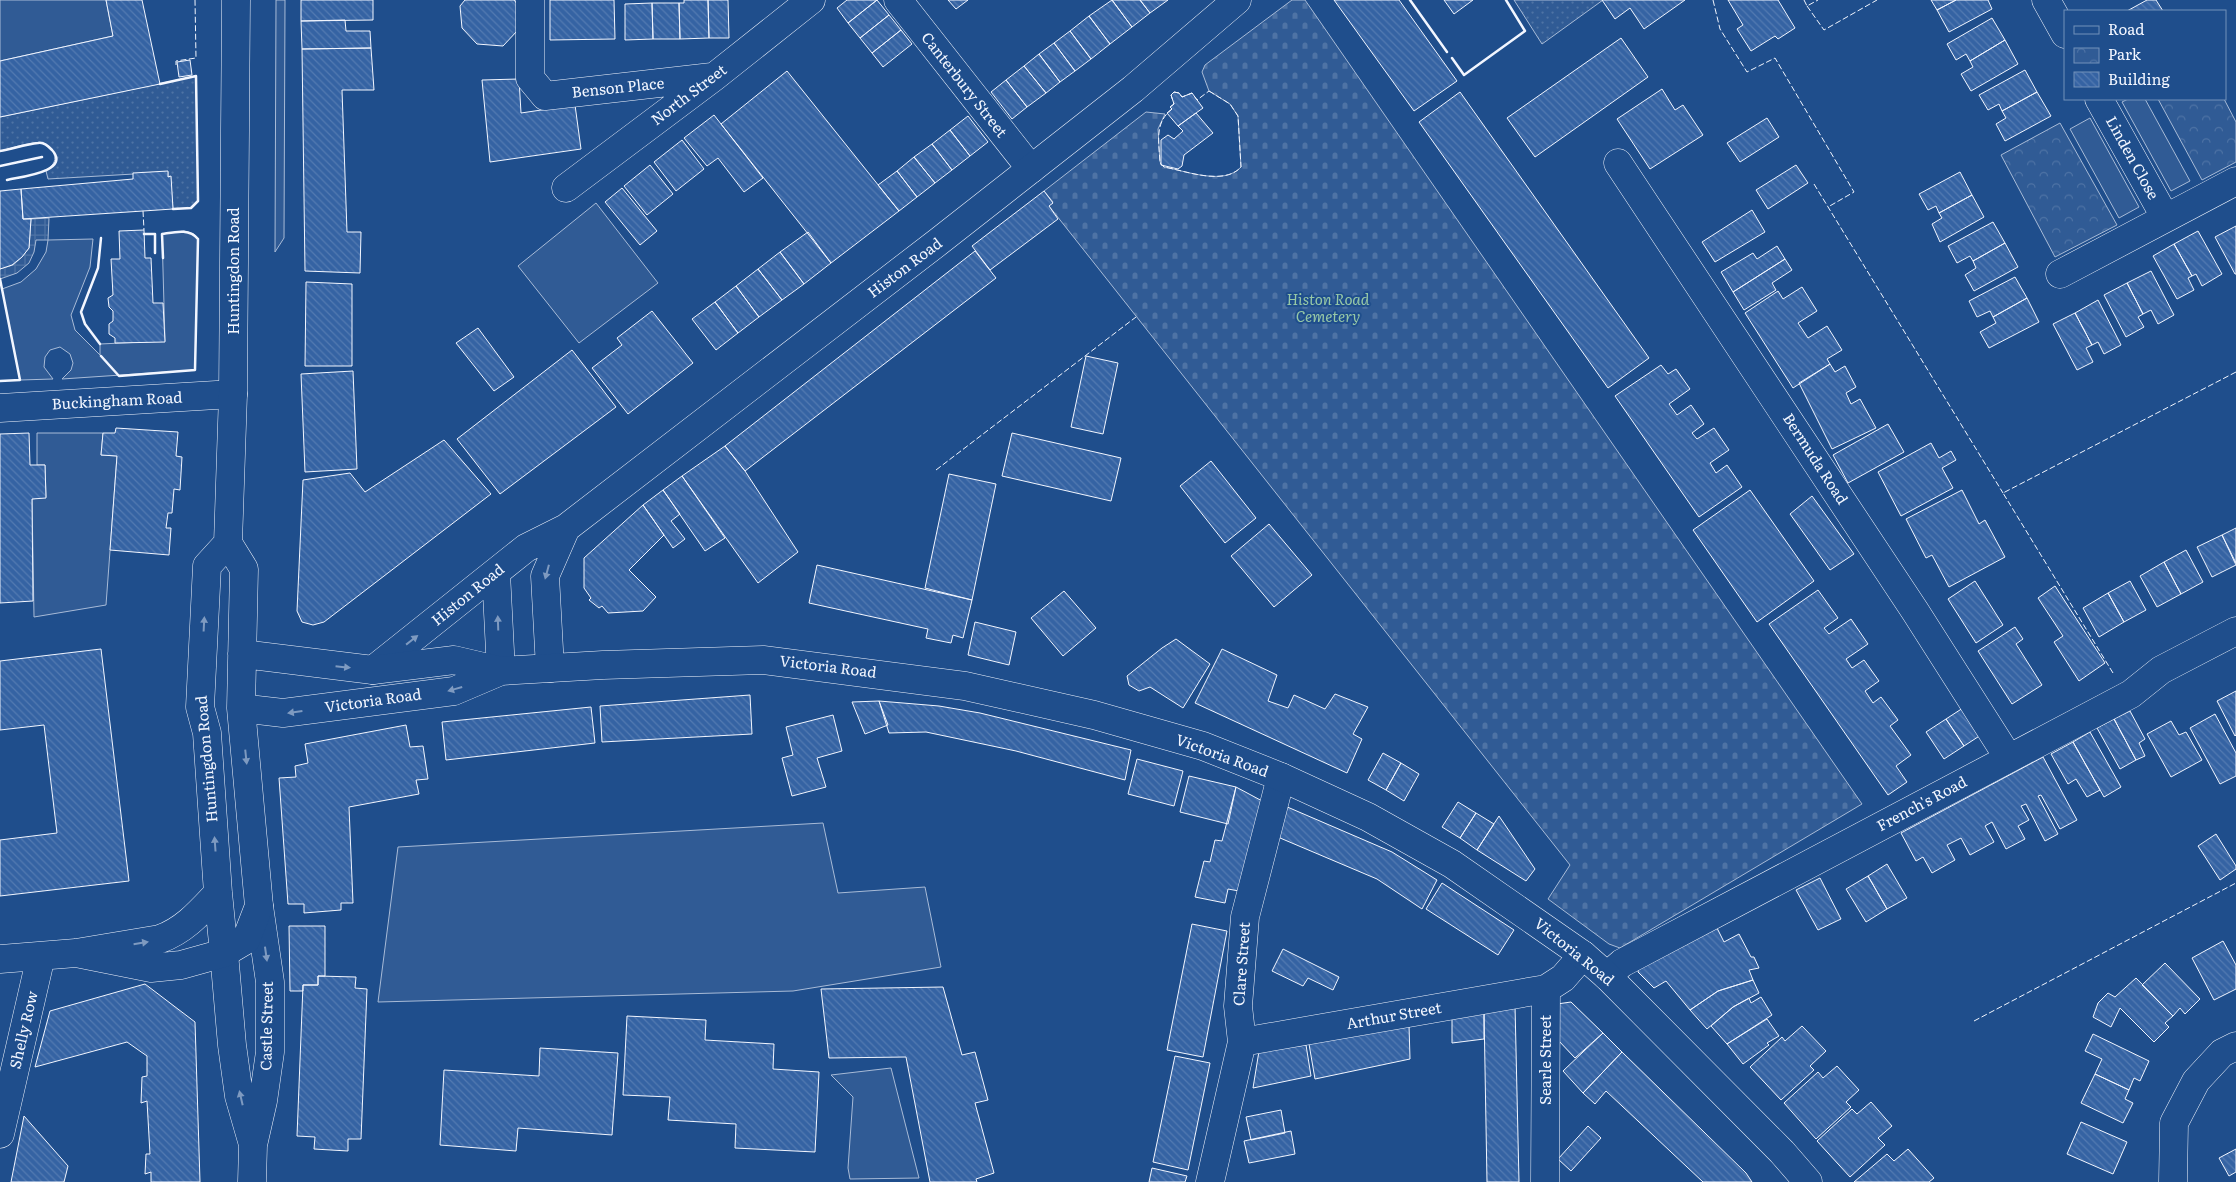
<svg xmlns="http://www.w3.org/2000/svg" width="2236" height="1182" viewBox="0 0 2236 1182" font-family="Literata,serif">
	<defs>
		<pattern id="cemetery-stones" width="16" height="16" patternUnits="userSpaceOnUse" patternTransform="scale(1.25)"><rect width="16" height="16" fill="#305b95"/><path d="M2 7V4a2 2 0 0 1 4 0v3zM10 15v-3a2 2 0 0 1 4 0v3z" fill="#4e73a5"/></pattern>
		<pattern id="park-crowns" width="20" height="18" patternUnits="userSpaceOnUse" patternTransform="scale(1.25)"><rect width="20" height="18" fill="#305b95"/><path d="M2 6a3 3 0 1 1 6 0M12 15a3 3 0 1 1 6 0" fill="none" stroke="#4e73a5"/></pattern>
		<pattern id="garden-dots" width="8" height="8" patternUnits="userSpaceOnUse" patternTransform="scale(1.25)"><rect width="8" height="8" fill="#305b95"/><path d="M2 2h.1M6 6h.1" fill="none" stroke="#4e73a5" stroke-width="1.8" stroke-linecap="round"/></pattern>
		<pattern id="plaza-grid" width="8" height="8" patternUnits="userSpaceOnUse" patternTransform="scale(1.25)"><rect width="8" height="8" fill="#305b95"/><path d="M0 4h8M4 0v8" fill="none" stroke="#4e73a5"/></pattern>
		<pattern id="building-back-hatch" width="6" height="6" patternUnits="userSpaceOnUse" patternTransform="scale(1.25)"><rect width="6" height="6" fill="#3563a3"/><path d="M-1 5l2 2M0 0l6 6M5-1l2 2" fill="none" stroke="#537ab1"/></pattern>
	</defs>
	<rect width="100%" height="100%" fill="#1f4e8c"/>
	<path fill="#305b95" stroke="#a8bbd7" d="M0 0H106L113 36 0 61Z
		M276 0H285L284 238 275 252Z
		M2128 99H2145L2190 181 2171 191 2122 102Z
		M2090 118 2139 207 2119 218 2070 129Z
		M596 203 658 283 579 343 518 266Z
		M184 231 194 234 198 239 195 370 62 379 71 370 73 363 70 354 60 347 50 350 45 357 44 367 53 379 20 380 2 289 21 282 36 269 46 252 48 240 93 239 90 267 71 315 75 330 100 355V344L165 341 162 234Z
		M37 433H103L101 455 117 456 106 605 34 617 32 499 46 497 45 465H37Z
		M823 823 838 893 925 887 941 967 793 991 378 1002 398 847Z
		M891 1068 919 1178 850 1179 848 1168 853 1097 831 1075Z"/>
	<path fill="url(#cemetery-stones)" stroke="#a8bbd7" d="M1292 0H1305L1862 804 1620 948 1609 944 1548 899 1570 865 1049 206 1053 202 1044 191 1146 112 1165 114 1158 129 1160 162 1164 167C1186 171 1224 186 1241 167L1238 116 1230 104 1209 91 1202 72 1205 65Z"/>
	<path fill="url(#park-crowns)" stroke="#a8bbd7" d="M2158 99H2224L2236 122V162L2202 180Z
		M2060 123 2117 225 2055 257 2001 155Z"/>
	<path fill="url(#garden-dots)" stroke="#a8bbd7" d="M1514 0H1603L1542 44Z
		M196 76 198 201 191 208 173 209 170 176 168 177V172L48 179 46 171C51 167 57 162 54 154 48 133 15 148 0 151V117Z"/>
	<path fill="url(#plaza-grid)" stroke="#a8bbd7" d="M49 218 48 240H36L34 252 29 263 17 273 0 279V269L13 265 22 257 29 248 31 219Z"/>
	<path fill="url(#building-back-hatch)" stroke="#f2f6ff" d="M106 0H142L160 84 0 117V61L113 36Z
		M301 0H373V20L301 21Z
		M465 0H514L518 5V30L503 46 477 44 462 28 460 6Z
		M550 0H614L615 39 550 40Z
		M684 0H708L709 38 680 39 679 3H684Z
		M708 0H728L729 38H709Z
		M847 0H877L848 23 837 8Z
		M877 0 889 15 860 38 848 23Z
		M948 0H968L956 9Z
		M1112 0H1140L1150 13 1132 27Z
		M1112 0 1132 27 1110 44 1089 16Z
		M1140 0H1168L1150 13Z
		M1334 0H1399L1457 81 1414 111Z
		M1444 0H1473L1454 14Z
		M1602 0H1685L1644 29 1630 8 1615 19Z
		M1728 0H1778L1795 28 1778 39 1775 36 1751 51 1737 29 1743 25Z
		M1931 0H1956L1937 10Z
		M1956 0H1988L1992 9 1949 32 1937 10Z
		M2147 0H2156L2163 11H2127Z
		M652 3H679L680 39H653Z
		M652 3 653 39 625 40V4Z
		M889 15 901 30 872 53 860 38Z
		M1089 16 1110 44 1091 59 1070 31Z
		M1992 18 2005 40 1970 61 1966 54 1956 60 1947 44Z
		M345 20 346 31H370L371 48 302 49 301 21Z
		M901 30 912 44 883 67 872 53Z
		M1070 31 1091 59 1075 71 1054 43Z
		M1621 38 1648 77 1535 157 1507 118Z
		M2005 40 2018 64 1971 91 1961 74 1973 67 1970 61Z
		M1054 43 1075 71 1060 82 1039 54Z
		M371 48 374 90H342L347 232H361L360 273 305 271 302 49Z
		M1039 54 1060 82 1046 93 1024 66Z
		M190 60 192 75 179 77 177 62Z
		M1024 66 1046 93 1027 107 1006 80Z
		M2025 70 2037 92 2002 111 1999 104 1988 110 1979 95Z
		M787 71 899 211 831 263 721 124Z
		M519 79 521 113 575 105 581 149 490 162 482 80Z
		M1006 80 1027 107 1012 119 991 92Z
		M1662 89 1675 110 1683 105 1703 135 1650 169 1617 119Z
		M1174 92 1179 93 1182 97 1192 93 1203 108 1178 126 1167 113 1172 109 1170 107 1174 104 1171 95Z
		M1460 92 1649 358 1608 388 1419 122Z
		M2037 92 2051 116 2005 141 1996 124 2006 118 2002 111Z
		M1196 113 1213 133 1184 155 1182 166 1178 169 1161 165V140L1168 135 1174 139 1183 131 1178 126Z
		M714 115 763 178 744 192 718 158 707 166 684 138Z
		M968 116 988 142 970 156 950 130Z
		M1767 118 1779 137 1740 162 1727 143Z
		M950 130 970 156 952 170 932 144Z
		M682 140 704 169 676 191 654 162Z
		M932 144 952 170 935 183 914 157Z
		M914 157 935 183 917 197 897 171Z
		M650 165 673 194 647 215 624 186Z
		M1796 165 1808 183 1768 209 1756 190Z
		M168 171V177L171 176 173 209 23 219 21 189 133 179V173Z
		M897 171 917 197 899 211 878 185Z
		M1960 172 1972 195 1939 213 1936 206 1928 210 1919 194Z
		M622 188 657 231 640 245 605 202Z
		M21 189 23 219H31L29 248 22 257 12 265 0 269V191Z
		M1044 191 1053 203 1049 206 1058 219 990 270 972 246Z
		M1972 195 1984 217 1940 242 1932 224 1942 218 1939 213Z
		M1752 210 1765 232 1715 262 1702 242Z
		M1993 222 2005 243 1973 261 1970 256 1957 263 1948 246Z
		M2236 226V274H2235L2215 237Z
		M144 230 145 258H151L153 303H163L165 342 115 343V338L109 334V324L113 321V311L109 307 108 298 113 295 111 259H120L119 231Z
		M2198 231 2222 274 2202 286 2196 274 2192 276 2174 244Z
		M808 232 831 263 804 284 780 252Z
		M2005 243 2018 267 1974 291 1965 275 1976 268 1973 261Z
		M2174 244 2192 276 2188 278 2194 290 2177 299 2153 256Z
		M1777 246 1785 259 1733 292 1721 272 1753 253 1757 259Z
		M975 251 996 278 745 471 725 446Z
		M780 252 804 284 782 300 758 269Z
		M1785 259 1792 270 1772 283 1776 290 1744 310 1733 292Z
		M758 269 782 300 759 317 736 286Z
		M2151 271 2174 315 2158 324 2151 310 2143 314 2127 283Z
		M2015 277 2027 298 1993 317 1990 311 1977 317 1969 301Z
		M306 282 352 284V366H305Z
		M2127 283 2143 314 2138 317 2144 327 2126 337 2104 295Z
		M736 286 759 317 738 333 715 302Z
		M1802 287 1817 311 1798 323 1808 338 1827 326 1842 350 1827 359 1830 364 1793 388 1745 313 1778 291 1783 299Z
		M2027 298 2039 322 1989 348 1980 332 1996 323 1993 317Z
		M2098 300 2121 345 2104 354 2098 342 2092 345 2075 313Z
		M715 302 738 333 716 350 692 319Z
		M652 311 693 363 628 414 592 368 622 345 617 338Z
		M2075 313 2092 345 2086 348 2093 362 2077 370 2053 324Z
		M478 328 514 377 494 391 456 343Z
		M572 350 616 407 500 494 457 439Z
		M1086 356 1118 363 1103 434 1071 427Z
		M1830 364 1835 372 1845 366 1856 387 1846 393 1851 404 1860 399 1876 428 1832 449 1799 383Z
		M1661 365 1668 374 1676 369 1690 389 1669 404 1677 415 1691 405 1704 424 1692 433 1697 439 1714 428 1729 450 1710 463 1716 473 1727 465 1742 487 1699 517 1615 396Z
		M353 371 357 469 305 472 301 374Z
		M1888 424 1904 452 1848 483 1833 455Z
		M116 428 178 432 176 456 182 457 180 490 174 489 172 513H168L166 528H171L169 555 110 550 117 456 101 455 103 433H115Z
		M29 433 30 465H45L46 498 32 499 33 601 0 603V434Z
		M1012 433 1121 458 1111 501 1002 476Z
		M444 440 491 494 324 622 313 625 302 622 297 611 303 480 350 473 365 492Z
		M1931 443 1939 458 1951 451 1956 460 1942 468 1953 488 1901 516 1878 472Z
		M725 446 745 471 798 552 758 583 682 476Z
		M1211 461 1256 518 1225 543 1180 486Z
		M949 474 996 484 972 600 925 588Z
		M682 476 725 538 705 551 663 490Z
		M663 490 680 514 671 521 685 539 673 548 643 505Z
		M1750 490 1814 581 1757 622 1693 530Z
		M1962 490 1979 524 1985 520 2005 557 1949 587 1932 555 1926 558 1906 519Z
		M1812 496 1854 554 1830 570 1790 514Z
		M643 505 664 535 629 570 656 597 643 611 608 613 602 606 599 608 589 600 591 598 584 588V558Z
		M1269 524 1312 575 1274 607 1231 556Z
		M2236 528V563L2222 535Z
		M2222 535 2236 565 2212 577 2197 547Z
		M2186 550 2203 582 2181 594 2164 562Z
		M2164 562 2181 594 2157 607 2140 576Z
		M817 565 972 600 963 638 953 635 951 643 926 638 928 629 809 603Z
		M1975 581 2003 625 1976 643 1948 599Z
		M2130 581 2146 610 2124 622 2108 593Z
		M2055 586 2105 663 2079 681 2054 642 2063 636 2038 598Z
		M1818 590 1838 618 1824 628 1829 634 1851 619 1868 644 1846 659 1852 668 1864 660 1879 681 1865 691 1873 703 1881 697 1898 720 1890 726 1911 755 1896 766 1907 782 1888 795 1769 624Z
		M1064 591 1096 628 1063 656 1031 618Z
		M2108 593 2124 622 2099 637 2083 608Z
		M975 622 1016 632 1009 665 968 655Z
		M2015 627 2023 639 2016 644 2042 685 2012 704 1978 651Z
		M1176 639 1210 664 1183 708 1150 687 1139 691 1129 685 1127 676 1162 648Z
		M101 649 129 881 0 896V840L57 833 44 725 0 730V661Z
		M1222 649 1277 675 1268 701 1288 708 1294 695 1325 709 1335 694 1368 707 1353 734 1362 739 1347 773 1195 703Z
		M2236 691V735L2235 736 2217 701Z
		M750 695 752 734 602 742 600 706Z
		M879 701 939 706 980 713 1131 750 1125 780 1016 751 926 732 889 733Z
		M879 701 888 725 865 734 852 702Z
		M1966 706 1984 733 1964 746 1946 719Z
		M591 707 595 743 446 760 442 722Z
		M2130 711 2145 739 2139 743 2145 756 2136 760 2114 719Z
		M2215 714 2236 753V776L2220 784 2190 728Z
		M833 715 842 751 817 758 826 787 792 796 782 758 793 755 786 727Z
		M1946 719 1964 746 1944 759 1926 732Z
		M2114 719 2136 760 2120 769 2097 728Z
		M2171 721 2179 735 2186 732 2202 760 2171 777 2147 734Z
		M406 725 410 747 423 746 428 779 416 780 419 794 349 807 353 903H341V910L304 913V904H288L279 778 296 777 295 766 308 763 305 744Z
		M2090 732 2121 787 2104 797 2073 742Z
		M2073 742 2100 790 2087 797 2076 779 2068 784 2051 754Z
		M1383 753 1401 763 1386 790 1368 780Z
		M2043 757 2077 820 2060 829 2041 795 2038 796 2058 834 2045 841 2026 804 2021 806 2029 820 2018 826 2025 839 2006 849 1992 822 1985 826 1994 842 1970 855 1961 838 1947 845 1955 860 1932 873 1923 857 1916 861 1901 833Z
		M1137 759 1183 771 1174 806 1128 794Z
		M1401 763 1419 774 1404 801 1386 790Z
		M1189 776 1236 787 1228 824 1180 812Z
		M1236 787 1264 802 1239 891 1228 889 1225 903 1195 897 1204 861 1210 862 1215 840 1222 841Z
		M1458 802 1476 813 1460 838 1442 827Z
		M1285 806 1392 852 1437 880 1422 909 1377 879 1273 835Z
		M1476 813 1494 824 1477 850 1460 838Z
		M1499 816 1535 869 1526 881 1477 850Z
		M2216 834 2236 866V869L2220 880 2198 846Z
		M1887 864 1907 898 1887 909 1868 876Z
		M1868 876 1887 909 1866 922 1846 889Z
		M1820 878 1841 919 1818 930 1796 890Z
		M1442 883 1514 930 1498 955 1426 909Z
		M1192 924 1227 931 1203 1057 1167 1050Z
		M289 926H325V976H318V985H303V991H290Z
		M1717 928 1724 942 1739 934 1751 957H1754L1759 968 1749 970 1753 980 1718 991 1690 1010 1666 981 1654 988 1638 972 1639 965Z
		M2223 941 2236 965V989L2214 1000 2192 958Z
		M1283 949 1339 977 1333 990 1308 978 1303 986 1272 971Z
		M2165 963 2200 999 2185 1014 2180 1008 2173 1016 2142 985Z
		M318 976 356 977 355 988 367 989 361 1139H348V1151L314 1149 315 1137 297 1136 303 985H318Z
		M2136 978 2173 1016 2165 1023 2169 1027 2154 1042 2120 1008 2111 1027 2093 1017 2098 1003 2108 993 2115 997Z
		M1753 980 1759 993 1733 1007 1707 1029 1690 1010 1718 991Z
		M145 984 195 1022 200 1182H151V1172L145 1174 146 1154H150L147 1101 141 1103 142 1077 147 1076V1056L127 1042 35 1067 50 1011Z
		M943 987 962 1055 975 1052 988 1100 975 1103 994 1173 976 1179 977 1182H930L906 1057 829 1058 821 989Z
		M1761 997 1772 1015 1727 1044 1711 1026 1733 1007 1749 998 1751 1003Z
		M1571 1002 1603 1033 1575 1058 1557 1039V1004Z
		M1515 1005 1519 1182H1487L1484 1011Z
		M1484 1011V1039L1452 1043V1017Z
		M627 1016 706 1020 705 1040 774 1044 773 1069 819 1072 815 1152 735 1148 736 1124 668 1120 670 1097 623 1095Z
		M1767 1019 1779 1036 1767 1043 1769 1045 1743 1064 1727 1044Z
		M1409 1025 1410 1059 1315 1079 1309 1044Z
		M1802 1026 1826 1051 1810 1066 1814 1070 1781 1100 1750 1067 1782 1037 1785 1041Z
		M1603 1033 1622 1052 1583 1093 1563 1071Z
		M2093 1034 2149 1061 2140 1081 2134 1078 2129 1090 2095 1074 2102 1059 2085 1051Z
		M1306 1045 1311 1076 1253 1088 1259 1051Z
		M540 1048 618 1053 612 1135 518 1128 516 1151 440 1145 444 1070 539 1076Z
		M1622 1052 1746 1173 1752 1182H1703L1606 1091 1595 1104 1583 1093Z
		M1175 1056 1210 1063 1188 1170 1153 1162Z
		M1837 1066 1859 1090 1846 1102 1851 1107 1816 1139 1784 1103 1818 1072 1823 1078Z
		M2095 1074 2129 1090 2125 1099 2133 1103 2123 1123 2081 1103Z
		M1871 1102 1892 1126 1878 1138 1885 1145 1850 1177 1817 1141 1852 1109 1857 1114Z
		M1281 1110 1285 1133 1251 1140 1246 1117Z
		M24 1116 68 1166 64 1182H11Z
		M2081 1122 2127 1142 2113 1174 2067 1154Z
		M1588 1126 1601 1138 1571 1171 1558 1159Z
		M1291 1131 1295 1154 1249 1163 1244 1141Z
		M1908 1149 1934 1178 1929 1182H1854L1887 1154 1894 1161Z
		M2236 1149V1172L2229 1176 2219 1158Z
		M1152 1168 1187 1176 1185 1182H1149Z"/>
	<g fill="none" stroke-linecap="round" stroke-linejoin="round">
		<g stroke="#f2f6ff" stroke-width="29">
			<path id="minor" d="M530 0V78L545 96 712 77
				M898 0 1031 169
				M2046 0 2065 34
				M2099 99 2165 217
				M1618 163 1915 611 2008 757
				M566 188 714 77 811 0
				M2060 274 2236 181
				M0 408 233 394
				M1607 976 1622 963 2131 694 2161 670 2236 631
				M1242 1042 1546 989
				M1210 1182 1242 1042 1238 1006 1245 917 1281 777
				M1545 1182 1546 989 1563 978 1583 955
				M2173 1182 2174 1123 2196 1081 2222 1053 2236 1046"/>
		</g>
		<g stroke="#f2f6ff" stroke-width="29">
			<path id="tertiary" d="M224 953 232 1045 239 1096 252 1141
				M252 1182 253 1145 263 1101 270 1052V982L259 906"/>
		</g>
		<g stroke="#f2f6ff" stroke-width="29">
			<path id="secondary" d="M496 573 501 671
				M550 668 545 576 566 528
				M373 670 526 548 566 528 938 242 1133 89 1237 0"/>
		</g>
		<g stroke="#f2f6ff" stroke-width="29">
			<path id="primary" d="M242 654 373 670 454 660 501 671 603 665 763 660 965 686 1094 715 1203 746 1281 777 1368 817 1452 864 1583 955 1607 976 1782 1152 1808 1182
				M241 708 283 713 454 691 501 671
				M76 953 151 968 181 965 224 953 246 940 259 906 241 708 244 569 228 543 233 394 236 0
				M224 953 218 893 207 733 200 707 207 566 228 543
				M0 959 76 953 160 939C185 930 201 911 218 893
				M0 1134 41 956"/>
		</g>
		<use href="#minor" stroke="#1f4e8c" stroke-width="28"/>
		<use href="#tertiary" stroke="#1f4e8c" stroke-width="28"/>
		<use href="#secondary" stroke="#1f4e8c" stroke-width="28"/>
		<use href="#primary" stroke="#1f4e8c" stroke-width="28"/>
		<path stroke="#f2f6ff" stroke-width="1" stroke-dasharray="6 2.5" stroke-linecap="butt" d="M1713 0 1720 29 1747 72 1775 58 1854 192 1828 207
			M1804 0 1807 6 1818 0
			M1807 6 1824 30 1877 0
			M176 65V61L196 58 195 0
			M1209 91 1230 104 1238 116 1241 167C1224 186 1186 171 1164 167L1160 163C1159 142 1154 123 1172 109L1170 107 1174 104 1171 95 1174 92 1179 93 1182 97 1192 93 1197 100Z
			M1814 184 2003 493
			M143 211 144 230
			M936 470 1136 317
			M2113 673 2003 493 2236 372
			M1974 1021 2236 883"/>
		<path stroke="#f2f6ff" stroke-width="2.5" d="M1410 0 1447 52
			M1452 58 1464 75 1525 31 1506 0
			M160 84 196 76 198 201 191 208 173 209
			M0 151C12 149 26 144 38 143 44 142 48 146 52 150 72 172 18 177 7 180
			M0 166 42 157
			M144 234H155V253
			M100 344 85 324 81 312 98 268 101 238
			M101 356 119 376 195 370 198 239C189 228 175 232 162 234L163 258
			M0 381 20 380 0 279"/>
	</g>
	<defs><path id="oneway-solid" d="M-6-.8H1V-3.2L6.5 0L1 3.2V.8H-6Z" transform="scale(1.25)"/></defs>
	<g fill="#7e9ac0">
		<use href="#oneway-solid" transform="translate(547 572) rotate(105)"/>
		<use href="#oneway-solid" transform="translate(498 623) rotate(-92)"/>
		<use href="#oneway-solid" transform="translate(204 624) rotate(-87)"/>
		<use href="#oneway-solid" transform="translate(412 640) rotate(-38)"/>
		<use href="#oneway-solid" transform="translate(343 667) rotate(6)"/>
		<use href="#oneway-solid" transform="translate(455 689) rotate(164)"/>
		<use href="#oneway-solid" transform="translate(295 712) rotate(172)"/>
		<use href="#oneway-solid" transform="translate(246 757) rotate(84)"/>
		<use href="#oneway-solid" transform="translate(215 844) rotate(-94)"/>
		<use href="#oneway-solid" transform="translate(141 943) rotate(-9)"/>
		<use href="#oneway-solid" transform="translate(266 954) rotate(82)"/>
		<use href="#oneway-solid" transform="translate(241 1098) rotate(-103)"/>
	</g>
	<g text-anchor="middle" stroke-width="4" stroke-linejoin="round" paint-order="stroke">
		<g font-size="15" fill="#f2f6ff" stroke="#1f4e8c">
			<text transform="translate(964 85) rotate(52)" y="5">Canterbury Street</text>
			<text transform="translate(618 88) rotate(-6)" y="5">Benson Place</text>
			<text transform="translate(689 95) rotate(-37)" y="5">North Street</text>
			<text transform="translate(2132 158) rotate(61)" y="5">Linden Close</text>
			<text transform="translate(905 268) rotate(-37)" y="5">Histon Road</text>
			<text transform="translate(234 271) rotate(-90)" y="5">Huntingdon Road</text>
			<text transform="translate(117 401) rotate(-3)" y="5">Buckingham Road</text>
			<text transform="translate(1815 459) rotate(57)" y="5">Bermuda Road</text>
			<text transform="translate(468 595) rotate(-39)" y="5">Histon Road</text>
			<text transform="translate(828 667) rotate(7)" y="5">Victoria Road</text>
			<text transform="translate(373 701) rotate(-8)" y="5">Victoria Road</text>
			<text transform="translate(1222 756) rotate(20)" y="5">Victoria Road</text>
			<text transform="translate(207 759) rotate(-95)" y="5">Huntingdon Road</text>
			<text transform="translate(1922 804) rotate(-28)" y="5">French's Road</text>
			<text transform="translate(1574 952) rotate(39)" y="5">Victoria Road</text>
			<text transform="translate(1242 964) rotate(-86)" y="5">Clare Street</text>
			<text transform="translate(1394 1016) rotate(-10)" y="5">Arthur Street</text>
			<text transform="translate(267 1026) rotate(-89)" y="5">Castle Street</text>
			<text transform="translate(24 1030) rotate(-77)" y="5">Shelly Row</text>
			<text transform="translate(1546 1060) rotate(-90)" y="5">Searle Street</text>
		</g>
		<g font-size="15" font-style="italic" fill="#97c8a6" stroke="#1f4e8c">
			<text x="1328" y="305">Histon Road<tspan x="1328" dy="17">Cemetery</tspan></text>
		</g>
	</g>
	<rect x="2064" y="10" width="162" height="90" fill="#1f4e8c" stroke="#7391ba"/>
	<rect x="2074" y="26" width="25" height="8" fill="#1f4e8c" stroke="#7391ba"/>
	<text x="2108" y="35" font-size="15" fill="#f2f6ff">Road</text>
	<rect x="2074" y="48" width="25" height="15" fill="url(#park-crowns)" stroke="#7391ba"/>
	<text x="2108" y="60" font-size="15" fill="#f2f6ff">Park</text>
	<rect x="2074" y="72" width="25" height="15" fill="url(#building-back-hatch)" stroke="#7391ba"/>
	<text x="2108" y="85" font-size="15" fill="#f2f6ff">Building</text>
</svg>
